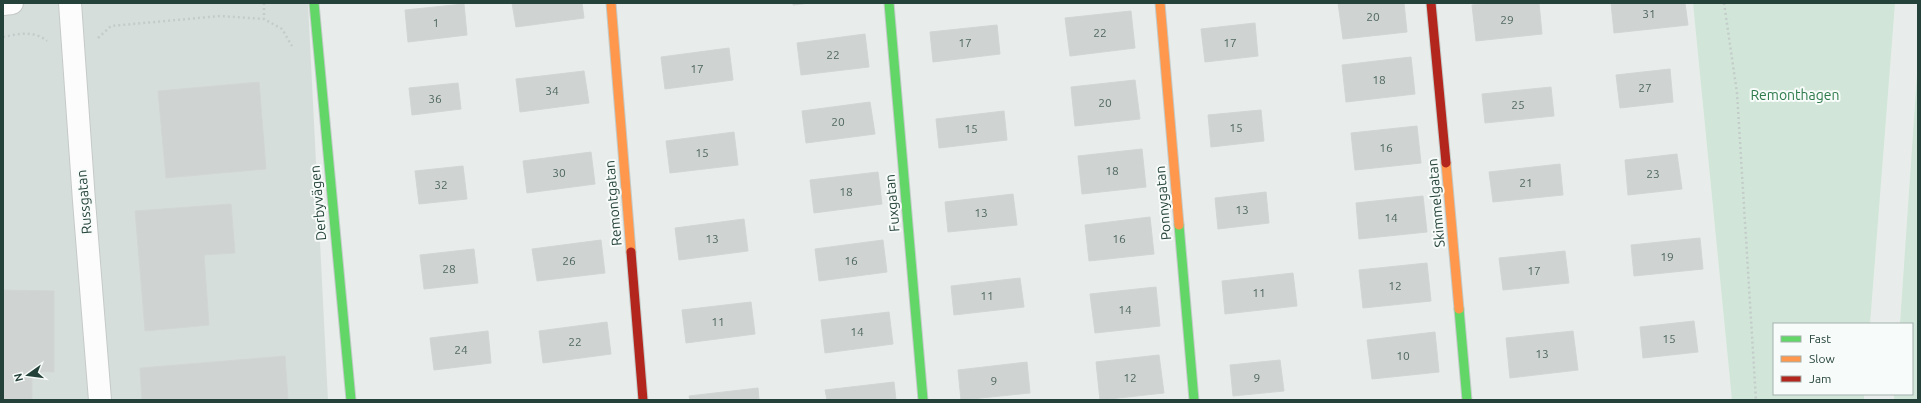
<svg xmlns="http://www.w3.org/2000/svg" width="1921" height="403" viewBox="0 0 1921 403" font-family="Ubuntu,sans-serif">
	<rect width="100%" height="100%" fill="#e8edeb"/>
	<path fill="#d6dedb" d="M3 3H308L328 400H3Z"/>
	<path fill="#d1e6d8" d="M1693 3H1895L1870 324H1774V394H1864V400H1732Z
		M1918 60V400H1894V394H1912V324H1900Z"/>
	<path fill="#cfd4d2" stroke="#d1d6d4" d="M512 3H582L584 18 516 27Z
		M793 3H810L793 5Z
		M1338 3H1404L1407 32 1343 39Z
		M1493 3H1539L1542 34 1476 41 1472 5Z
		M1611 3H1685L1688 25 1614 33Z
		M464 4 467 35 408 42 405 10Z
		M1131 11 1135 48 1070 56 1065 18Z
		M1255 23 1258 56 1205 62 1201 29Z
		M997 25 1000 54 933 62 930 32Z
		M865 34 869 67 801 75 797 43Z
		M729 48 733 80 665 89 661 57Z
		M1411 57 1415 94 1346 102 1342 65Z
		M1670 69 1673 102 1620 108 1616 75Z
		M584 71 589 103 520 112 516 79Z
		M1135 80 1140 119 1075 126 1071 87Z
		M259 82 266 169 166 178 158 91Z
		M458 83 461 109 412 115 409 88Z
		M1551 87 1554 116 1485 123 1482 94Z
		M870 102 875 134 806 143 802 111Z
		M1261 110 1264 141 1211 147 1208 115Z
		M1004 111 1007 140 939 148 936 119Z
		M1417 126 1421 163 1355 170 1351 133Z
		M734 132 738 165 670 173 666 141Z
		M1142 149 1146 187 1082 194 1078 156Z
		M591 152 595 184 527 193 523 161Z
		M1677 154 1682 189 1628 195 1625 160Z
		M1560 164 1563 195 1493 202 1489 172Z
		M463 166 467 199 419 204 415 171Z
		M878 172 882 204 814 213 810 180Z
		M1266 192 1269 223 1218 229 1215 198Z
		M1013 194 1017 225 948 232 945 202Z
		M1423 196 1427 232 1359 239 1356 203Z
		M231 204 235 253 204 255 209 325 145 331 135 211Z
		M1150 217 1154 254 1089 261 1085 225Z
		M744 219 748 251 679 260 675 228Z
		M1700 238 1703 269 1634 276 1631 245Z
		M601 240 605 273 537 281 532 249Z
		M883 240 887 272 819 281 815 249Z
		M474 249 478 283 424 289 420 255Z
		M1565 251 1569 283 1503 290 1499 258Z
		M1427 263 1431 301 1363 308 1359 270Z
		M1293 273 1297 306 1225 314 1222 281Z
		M1020 278 1024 307 954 315 951 286Z
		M1156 287 1160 326 1095 333 1090 294Z
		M3 290 54 291V372L32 371V400H3Z
		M751 302 755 334 686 343 682 310Z
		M889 312 893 344 825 353 821 320Z
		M1694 321 1698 352 1643 358 1640 327Z
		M607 322 611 354 543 363 539 331Z
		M488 331 491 363 434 370 430 338Z
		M1573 331 1578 370 1510 378 1506 338Z
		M1435 332 1439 372 1372 379 1367 340Z
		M1159 355 1164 393 1100 400 1096 362Z
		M285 356 288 400H142L140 368Z
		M1280 360 1284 391 1233 396 1230 365Z
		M1027 362 1030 393 961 400 958 370Z
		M894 382 896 400H827L825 390Z
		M758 388 759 400H690L689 396Z"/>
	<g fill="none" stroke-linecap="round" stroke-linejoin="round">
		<g stroke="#c5cac8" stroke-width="24">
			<path id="street" d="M70 3 84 201 100 400
				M3 4 12 3"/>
		</g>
		<g stroke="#c3cbc8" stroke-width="11">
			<path id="fast" d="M314 3 351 400
				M889 3 923 400
				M1179 225 1194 400
				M1459 309 1467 400"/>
		</g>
		<g stroke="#c3cbc8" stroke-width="11">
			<path id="slow" d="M611 3 631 252
				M1160 3 1179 225
				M1446 163 1459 309"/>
		</g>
		<g stroke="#c3cbc8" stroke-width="11">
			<path id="jam" d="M1431 3 1446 163
				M631 252 643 400"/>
		</g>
		<path stroke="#c3ccca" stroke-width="2.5" stroke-dasharray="2 3" stroke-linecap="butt" d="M264 3V19
			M1724 3 1737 93 1756 400
			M3 37C18 34 34 30 47 41
			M98 38 111 26 220 16 264 19 282 29 292 46"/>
		<use href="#street" stroke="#fcfcfc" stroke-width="22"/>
		<use href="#fast" stroke="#63d668" stroke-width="9"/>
		<use href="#slow" stroke="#ff974d" stroke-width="9"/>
		<use href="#jam" stroke="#b3261e" stroke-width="9"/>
	</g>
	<g text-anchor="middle" stroke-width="4" stroke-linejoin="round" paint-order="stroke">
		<g font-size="12" fill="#506761">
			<text x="1649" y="18">31</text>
			<text x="1373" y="21">20</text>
			<text x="1507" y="24">29</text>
			<text x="436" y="27">1</text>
			<text x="1100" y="37">22</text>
			<text x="965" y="47">17</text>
			<text x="1230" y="47">17</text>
			<text x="833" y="59">22</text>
			<text x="697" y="73">17</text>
			<text x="1379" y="84">18</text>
			<text x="1645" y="92">27</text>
			<text x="552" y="95">34</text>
			<text x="435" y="103">36</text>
			<text x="1105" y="107">20</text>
			<text x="1518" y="109">25</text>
			<text x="838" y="126">20</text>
			<text x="1236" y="132">15</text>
			<text x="971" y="133">15</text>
			<text x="1386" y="152">16</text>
			<text x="702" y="157">15</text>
			<text x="1112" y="175">18</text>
			<text x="559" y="177">30</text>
			<text x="1653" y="178">23</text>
			<text x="1526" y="187">21</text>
			<text x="441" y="189">32</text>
			<text x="846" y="196">18</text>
			<text x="1242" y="214">13</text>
			<text x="981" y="217">13</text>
			<text x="1391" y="222">14</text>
			<text x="712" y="243">13</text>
			<text x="1119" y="243">16</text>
			<text x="1667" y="261">19</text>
			<text x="569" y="265">26</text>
			<text x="851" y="265">16</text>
			<text x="449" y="273">28</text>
			<text x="1534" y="275">17</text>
			<text x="1395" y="290">12</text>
			<text x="1259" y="297">11</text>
			<text x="987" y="300">11</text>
			<text x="1125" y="314">14</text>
			<text x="718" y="326">11</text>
			<text x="857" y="336">14</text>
			<text x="1669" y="343">15</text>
			<text x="575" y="346">22</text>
			<text x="461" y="354">24</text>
			<text x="1542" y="358">13</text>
			<text x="1403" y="360">10</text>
			<text x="1130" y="382">12</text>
			<text x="1257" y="382">9</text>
			<text x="994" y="385">9</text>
		</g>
		<g font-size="14" fill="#2d7a4b" stroke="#f7fbf9">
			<text x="1795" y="100">Remonthagen</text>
		</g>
		<g font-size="14" fill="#24423a" stroke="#f7fbf9">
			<text transform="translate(84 202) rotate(-95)" y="5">Russgatan</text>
			<text transform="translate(318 203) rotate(-95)" y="5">Derbyvägen</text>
			<text transform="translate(613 203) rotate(-95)" y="5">Remontgatan</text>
			<text transform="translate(892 203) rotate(-95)" y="5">Fuxgatan</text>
			<text transform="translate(1163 203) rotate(-95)" y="5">Ponnygatan</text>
			<text transform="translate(1436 203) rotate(-95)" y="5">Skimmelgatan</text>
		</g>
	</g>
	<rect width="1921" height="403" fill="none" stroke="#24423a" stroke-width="8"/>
	<rect x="1773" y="323" width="140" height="72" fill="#f7fbf9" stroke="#a3b1ad"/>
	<rect x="1781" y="336" width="20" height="6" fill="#63d668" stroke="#a3b1ad"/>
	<text x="1809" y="343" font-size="12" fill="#24423a">Fast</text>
	<rect x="1781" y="356" width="20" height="6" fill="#ff974d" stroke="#a3b1ad"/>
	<text x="1809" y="363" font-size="12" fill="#24423a">Slow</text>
	<rect x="1781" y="376" width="20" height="6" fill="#b3261e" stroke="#a3b1ad"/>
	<text x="1809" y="383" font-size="12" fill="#24423a">Jam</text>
	<g transform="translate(28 375) rotate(256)" stroke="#f7fbf9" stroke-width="3" paint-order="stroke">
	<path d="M0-3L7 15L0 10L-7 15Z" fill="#24423a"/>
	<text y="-6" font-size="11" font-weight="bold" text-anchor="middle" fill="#24423a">N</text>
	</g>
</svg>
